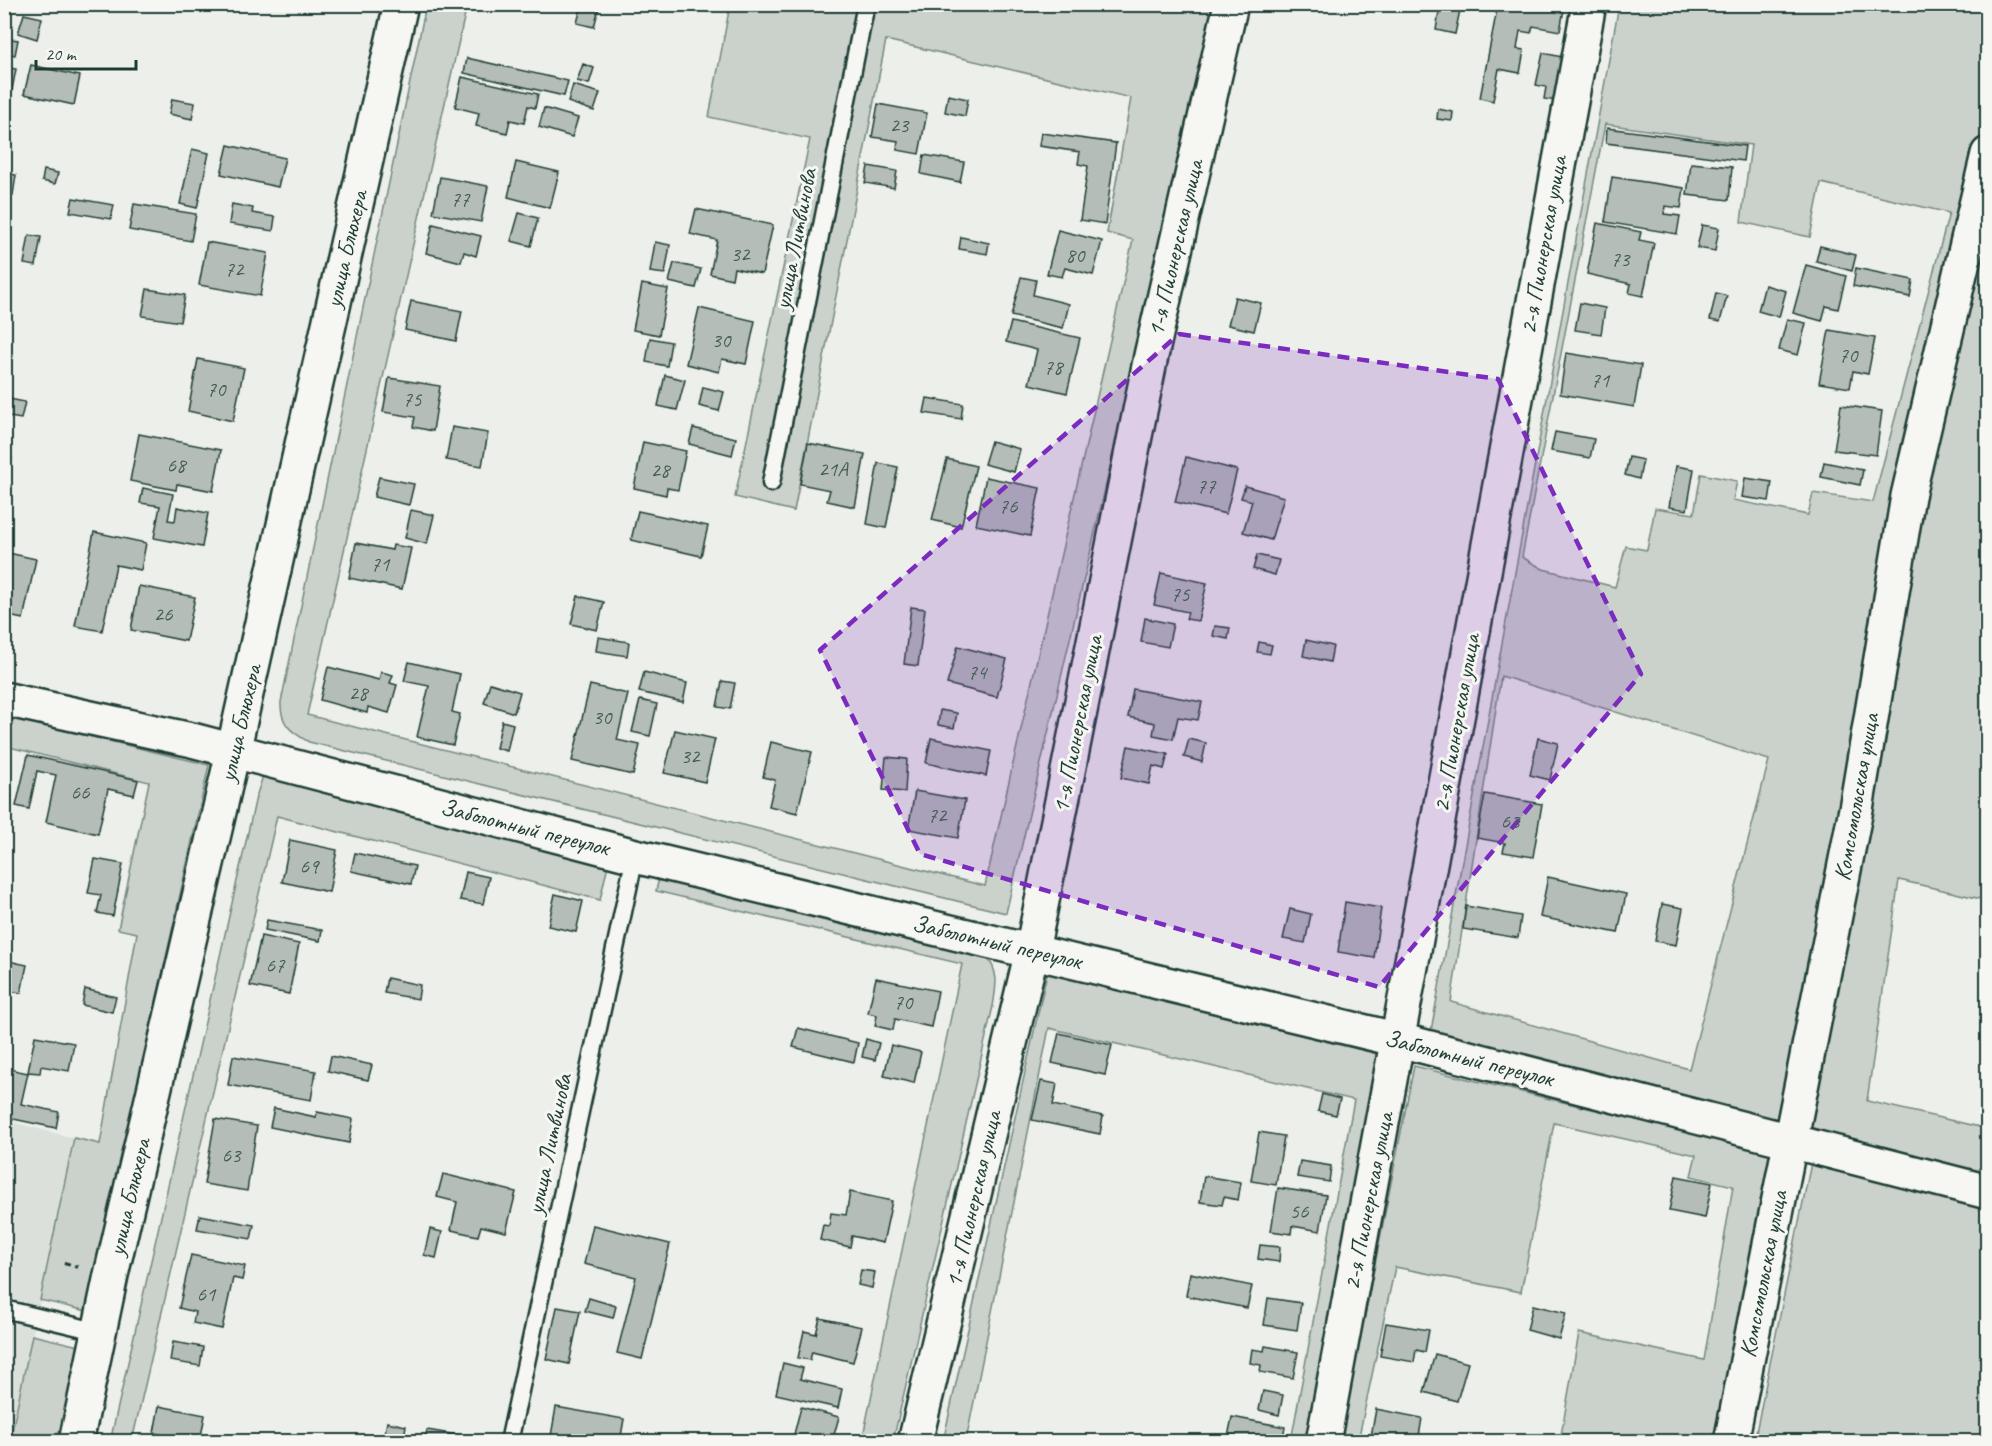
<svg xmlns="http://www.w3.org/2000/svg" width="1992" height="1446" viewBox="0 0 1992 1446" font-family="Caveat,sans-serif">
	<rect width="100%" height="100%" fill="#edefea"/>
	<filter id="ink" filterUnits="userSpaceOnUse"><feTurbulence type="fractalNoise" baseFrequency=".0167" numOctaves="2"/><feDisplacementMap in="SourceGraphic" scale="12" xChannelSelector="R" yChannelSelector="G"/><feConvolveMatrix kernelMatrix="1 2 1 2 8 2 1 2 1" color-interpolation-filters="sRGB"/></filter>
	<g filter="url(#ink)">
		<path fill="#dce0db" d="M4 1120 74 1138 10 1442 4 1441Z"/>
		<path fill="#cbd2cc" stroke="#758880" stroke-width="1.5" fill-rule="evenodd" d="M426 5H467L307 715 985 886 1133 240 1107 233 1131 98 886 40 794 511 735 497 810 139 709 117 730 5H1218L1006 913 309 742C291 732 280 724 281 702Z
			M1619 5H1987V913L1981 899 1899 880 1867 1101 1984 1128 1987 1115V1173L1431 1031ZM1605 124 1751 145 1741 222 1810 237 1821 183 1949 213 1873 502 1813 493 1808 515 1733 500 1737 481 1701 474 1694 514 1655 508 1647 550 1626 546 1615 587 1543 569 1522 557ZM1501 676 1769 760 1689 1069 1451 1002Z
			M5 716 209 765 87 1311 40 1300 74 1138 100 1144 137 933 118 929 149 782 5 746Z
			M263 776 609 860 600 900 277 816 132 1441 110 1442 256 797Z
			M660 873 986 956C1000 972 996 987 993 1006L893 1441H862L962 964 656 891Z
			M1047 973 1386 1056 1309 1441H1291L1354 1100 1049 1028 966 1441 943 1442Z
			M1414 1066 1774 1153 1717 1441H1560L1579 1333 1704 1360 1733 1186 1691 1176 1696 1155 1554 1123 1521 1292 1395 1267 1358 1441 1340 1442Z
			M1811 1163 1987 1210V1441L1754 1442Z
			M32 1335 79 1346 58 1441H10Z"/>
		<path fill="#b4bdb8" stroke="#1f3d34" stroke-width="1.5" d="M482 4H518L516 11Z
			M582 4H600L594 27 577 23Z
			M1498 4H1565L1560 31 1533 26 1531 33 1520 31 1517 49 1524 50 1520 73 1499 69 1493 101 1480 98Z
			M1440 6 1460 10 1455 34 1436 30Z
			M24 14 42 18 37 39 18 33Z
			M4 38 18 40 15 55 4 53Z
			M1543 53 1572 59 1563 102 1544 99 1546 87 1536 85Z
			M467 58 568 81 564 96 464 73Z
			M583 64 594 68 589 84 577 81Z
			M31 65 80 76 74 105 24 94Z
			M4 67 16 69 7 116 4 115Z
			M462 77 538 94 535 108 528 106 524 123 510 120 507 133 476 126 479 113 455 107Z
			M573 85 600 93 594 111 568 102Z
			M948 95 968 99 965 116 945 112Z
			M172 99 195 103 192 119 169 114Z
			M878 104 927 113 919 154 897 150 898 141 872 137Z
			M544 108 578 118 572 137 539 127Z
			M1438 109 1453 112 1452 121 1437 119Z
			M1607 128 1745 146 1743 161 1606 143Z
			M1041 133 1116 143 1105 224 1080 220 1088 166 1078 164 1080 152 1039 146Z
			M228 145 285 158 278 187 221 174Z
			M192 149 209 153 197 208 180 204Z
			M924 155 964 162 960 182 921 174Z
			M516 162 559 172 550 208 508 197Z
			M1691 163 1732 167 1729 200 1687 195Z
			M868 166 897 171 894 188 865 183Z
			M44 170 58 173 55 184 42 181Z
			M4 173 16 175 13 195 4 194Z
			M440 177 488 186 481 222 433 213Z
			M1612 177 1684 188 1681 208 1665 206 1664 214 1680 216 1677 234 1605 222Z
			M73 198 114 205 111 219 70 212Z
			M134 204 196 214 191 241 129 230Z
			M232 204 253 208 252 213 275 217 273 231 229 224Z
			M696 209 773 225 762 274 734 268 732 279 710 274 717 240 690 234Z
			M519 213 538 218 531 246 511 241Z
			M1597 223 1641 232 1639 240 1654 243 1643 296 1629 293 1631 284 1587 274Z
			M433 224 481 236 476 256 464 252 461 262 426 253Z
			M1702 225 1719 228 1715 251 1697 248Z
			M1058 230 1102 241 1093 275 1065 268 1062 277 1047 274Z
			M29 235 41 237 36 266 24 264Z
			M961 237 989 243 987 254 959 249Z
			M207 242 268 253 260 296 199 285Z
			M655 242 670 245 665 274 650 272Z
			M1820 246 1856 255 1852 271 1816 261Z
			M674 263 701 269 696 288 669 282Z
			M1806 265 1846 276 1838 309 1826 306 1822 321 1793 313Z
			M1856 268 1913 280 1910 297 1853 286Z
			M1021 277 1036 280 1033 295 1069 304 1063 328 1011 316Z
			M642 284 668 289 659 335 633 330Z
			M1765 285 1786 291 1779 317 1758 311Z
			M147 289 185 295 180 322 142 316Z
			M1716 293 1727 296 1720 322 1710 320Z
			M1235 297 1261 303 1254 331 1228 325Z
			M411 301 462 311 456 341 405 330Z
			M1580 303 1605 308 1601 334 1575 330Z
			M699 308 755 321 746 364 722 359 719 372 686 364Z
			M1787 319 1806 323 1798 355 1779 350Z
			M1011 322 1080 338 1067 393 1029 384 1037 350 1006 342Z
			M1829 330 1875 338 1868 374 1853 371 1850 388 1819 383Z
			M650 338 671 342 667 366 646 362Z
			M1566 353 1641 365 1634 407 1560 394Z
			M198 359 244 368 233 421 188 411Z
			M665 375 685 380 677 410 658 406Z
			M389 378 440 386 433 431 413 427 415 417 383 412Z
			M703 387 724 392 719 411 699 406Z
			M4 398 25 402 21 419 4 416Z
			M927 398 963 404 961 419 924 413Z
			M1841 405 1882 411 1876 455 1834 450Z
			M452 427 488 433 482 466 446 460Z
			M693 428 736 438 732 455 689 444Z
			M1555 432 1594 439 1590 458 1551 451Z
			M139 434 221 450 213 491 177 484 176 490 130 481Z
			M991 441 1020 449 1014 472 984 464Z
			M643 442 686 451 678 490 667 488 666 495 634 488Z
			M808 443 865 454 855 507 827 501 830 490 800 484Z
			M4 456 12 458 9 473 4 472Z
			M1186 457 1237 470 1226 514 1175 502Z
			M1629 457 1643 460 1639 479 1625 475Z
			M947 459 976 466 961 527 932 520Z
			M1824 462 1863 470 1860 485 1821 477Z
			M878 463 898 467 886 528 867 524Z
			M1676 466 1694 469 1687 510 1669 507Z
			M379 477 414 484 409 505 374 497Z
			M986 477 1040 488 1030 536 976 525Z
			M1745 478 1772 482 1769 501 1742 497Z
			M1245 486 1284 497 1271 540 1243 532 1252 501 1241 498Z
			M143 488 173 494 168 520 175 521 177 507 208 513 202 547 154 538 160 506 140 503Z
			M411 510 434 515 427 544 405 538Z
			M638 511 708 526 701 556 631 540Z
			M94 532 146 543 141 570 116 565 102 631 75 626Z
			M356 543 392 550 393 545 411 548 402 589 349 578Z
			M4 552 36 559 23 619 4 615Z
			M1257 555 1279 560 1275 575 1253 569Z
			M1161 573 1207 583 1198 621 1186 619 1188 612 1154 605Z
			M139 586 195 597 186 641 131 630Z
			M578 596 604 602 597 630 571 624Z
			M911 607 925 609 918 666 904 664Z
			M1145 618 1173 624 1168 647 1141 642Z
			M1215 626 1230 628 1228 639 1213 636Z
			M598 637 629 642 627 656 596 651Z
			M1306 640 1333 646 1330 662 1303 656Z
			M1259 642 1272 645 1270 654 1257 652Z
			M958 646 1007 659 997 697 947 684Z
			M409 662 460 674 452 712 460 714 453 745 417 737 429 686 404 681Z
			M328 667 379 680 381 672 393 675 390 683 397 685 389 713 368 707 367 713 320 700Z
			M644 672 687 683 683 702 639 692Z
			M722 681 735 683 730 709 717 707Z
			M490 683 520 692 514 713 484 703Z
			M590 685 628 694 617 740 640 745 633 775 572 761Z
			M1133 689 1202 702 1198 720 1178 717 1173 739 1153 735 1155 723 1128 717Z
			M640 700 657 704 650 736 632 732Z
			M940 710 957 713 954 728 938 725Z
			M502 721 513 724 507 751 496 748Z
			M675 730 715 739 705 782 664 773Z
			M931 738 991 751 986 776 926 763Z
			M1538 738 1558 743 1550 780 1530 775Z
			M1189 739 1206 743 1202 762 1184 757Z
			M771 742 812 752 797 813 769 806 775 780 763 777Z
			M1128 746 1168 754 1164 769 1153 766 1149 784 1121 778Z
			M28 755 138 780 134 795 108 789 98 834 46 822 56 775 37 771 29 809 16 806Z
			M886 757 907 759 905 792 883 790Z
			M915 791 965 800 958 838 908 829Z
			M1485 794 1542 804 1533 857 1503 852 1505 843 1477 838Z
			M290 840 337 850 329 892 282 882Z
			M355 853 415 866 411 884 351 871Z
			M95 859 123 864 113 916 97 913 101 895 88 893Z
			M466 872 489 877 483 904 460 900Z
			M1548 877 1626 894 1618 933 1540 917Z
			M555 894 583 901 576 932 548 926Z
			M1345 902 1381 908 1374 958 1338 952Z
			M1662 904 1683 908 1676 945 1655 941Z
			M1466 906 1521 916 1518 938 1463 929Z
			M1290 909 1311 914 1305 943 1283 939Z
			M267 920 322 930 320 941 265 930Z
			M261 936 299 944 289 994 250 986Z
			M4 960 27 965 21 993 4 990Z
			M387 978 420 985 418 999 384 993Z
			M876 978 938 991 931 1027 895 1019 893 1030 875 1026 877 1015 868 1013Z
			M85 989 116 997 112 1012 82 1005Z
			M798 1028 858 1043 854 1062 793 1047Z
			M1059 1033 1112 1045 1105 1075 1052 1063Z
			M35 1036 74 1043 69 1071 41 1066 40 1073 28 1072Z
			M866 1039 879 1043 875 1060 862 1057Z
			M891 1045 921 1052 914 1083 884 1076Z
			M233 1056 316 1071 311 1100 228 1085Z
			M331 1056 372 1065 368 1080 328 1071Z
			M9 1069 28 1073 21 1104 59 1112 56 1128 4 1117V1089Z
			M1041 1081 1057 1084 1053 1105 1103 1116 1100 1134 1032 1120Z
			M1322 1094 1340 1099 1336 1115 1318 1111Z
			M274 1108 316 1117 317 1112 353 1119 349 1143 270 1127Z
			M215 1119 257 1126 247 1191 204 1184Z
			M1259 1132 1284 1136 1276 1185 1251 1181Z
			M1300 1161 1331 1166 1329 1182 1297 1177Z
			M443 1174 516 1192 506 1232 481 1226 478 1236 451 1230 457 1202 437 1197Z
			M1204 1176 1241 1182 1238 1200 1224 1197 1222 1205 1200 1202Z
			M1676 1176 1712 1183 1705 1218 1669 1211Z
			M1278 1188 1326 1195 1320 1231 1292 1226 1291 1234 1271 1231Z
			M850 1192 892 1201 883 1243 852 1236 850 1247 820 1240 823 1225 829 1226 831 1213 846 1215Z
			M200 1215 254 1225 251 1239 197 1229Z
			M593 1225 670 1244 642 1359 617 1353 636 1277 584 1264Z
			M430 1229 442 1232 436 1258 424 1255Z
			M1260 1245 1280 1247 1279 1262 1258 1259Z
			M191 1255 245 1266 242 1280 233 1278 222 1329 193 1323 195 1312 179 1308Z
			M861 1270 875 1272 872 1288 858 1285Z
			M1190 1273 1252 1286 1247 1308 1186 1296Z
			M589 1298 616 1306 613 1318 585 1311Z
			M1268 1298 1301 1303 1297 1330 1264 1325Z
			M1533 1305 1566 1313 1559 1339 1527 1330Z
			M557 1307 580 1311 569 1364 546 1359Z
			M820 1318 862 1327 853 1362 812 1352 810 1360 798 1358 804 1331 816 1334Z
			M1386 1323 1429 1330 1425 1352 1416 1350 1414 1362 1380 1356Z
			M173 1342 203 1347 200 1366 170 1361Z
			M1265 1346 1298 1352 1293 1378 1260 1372 1261 1365 1250 1363 1252 1349 1264 1351Z
			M1435 1354 1468 1363 1457 1401 1424 1392Z
			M783 1363 803 1368 800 1379 842 1389 838 1408 776 1394Z
			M1263 1391 1283 1395 1279 1415 1259 1410Z
			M159 1406 205 1415 200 1442 154 1433Z
			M556 1407 624 1419 620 1442H550Z
			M801 1407 839 1417 832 1442H792Z
			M1376 1409 1422 1418 1418 1442H1370Z
			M1232 1417 1285 1427 1282 1442H1227Z
			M387 1422 406 1426 403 1442H383Z
			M427 1430 464 1436 463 1442H424Z"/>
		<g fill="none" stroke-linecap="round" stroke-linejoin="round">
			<g stroke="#1f3d34" stroke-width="21">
				<path id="lane" d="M771 483 866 4
					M4 1309 100 1332
					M509 1442 635 856"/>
			</g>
			<g stroke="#1f3d34" stroke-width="38">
				<path id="street" d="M4 699 192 740 635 856 1399 1040 1988 1192
					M915 1442 1032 951 1151 356 1231 4
					M1323 1442 1589 4
					M1731 1442 1856 809 1908 496 1988 154"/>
			</g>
			<g stroke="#1f3d34" stroke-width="38">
				<path id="secondary" d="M76 1442 111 1275 233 752 401 4"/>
			</g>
			<path stroke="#1f3d34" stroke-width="4" stroke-dasharray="6 4.5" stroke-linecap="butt" d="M64 1263 78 1267"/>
			<use href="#lane" stroke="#f6f6f2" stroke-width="16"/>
			<use href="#street" stroke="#f6f6f2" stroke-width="33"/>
			<use href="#secondary" stroke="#f6f6f2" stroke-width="33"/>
		</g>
	</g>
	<path fill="#7b2cbf" fill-opacity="0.2" stroke="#7b2cbf" stroke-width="4.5" stroke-dasharray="12 8" stroke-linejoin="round" d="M1179 334 1498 379 1641 674 1379 987 920 854 820 650Z"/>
	<g text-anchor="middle" stroke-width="6" stroke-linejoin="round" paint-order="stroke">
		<g font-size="21" fill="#445d55">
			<text x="899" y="132">23</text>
			<text x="460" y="206">77</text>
			<text x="740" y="261">32</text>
			<text x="1075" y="262">80</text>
			<text x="1620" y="266">73</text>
			<text x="234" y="276">72</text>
			<text x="721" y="347">30</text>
			<text x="1848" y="362">70</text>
			<text x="1053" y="374">78</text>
			<text x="1600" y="387">71</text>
			<text x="216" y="396">70</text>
			<text x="412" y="406">75</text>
			<text x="176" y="472">68</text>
			<text x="833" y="476">21А</text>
			<text x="660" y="477">28</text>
			<text x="1206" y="493">77</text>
			<text x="1008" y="513">76</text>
			<text x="380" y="571">71</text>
			<text x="1180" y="601">75</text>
			<text x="163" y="621">26</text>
			<text x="977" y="679">74</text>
			<text x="358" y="700">28</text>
			<text x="602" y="724">30</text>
			<text x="690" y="763">32</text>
			<text x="80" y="799">66</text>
			<text x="937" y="822">72</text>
			<text x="1510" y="828">63</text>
			<text x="309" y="873">69</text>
			<text x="275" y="972">67</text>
			<text x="903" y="1009">70</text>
			<text x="231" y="1162">63</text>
			<text x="1299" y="1218">56</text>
			<text x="206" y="1301">61</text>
		</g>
		<g font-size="24" fill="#1f3d34" stroke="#f6f6f2">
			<text transform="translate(795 239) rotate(-79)" y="8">улица Литвинова</text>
			<text transform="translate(1543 245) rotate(-80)" y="8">2-я Пионерская улица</text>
			<text transform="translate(1175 248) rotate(-77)" y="8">1-я Пионерская улица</text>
			<text transform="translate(346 249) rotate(-77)" y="8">улица Блюхера</text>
			<text transform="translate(240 723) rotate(-77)" y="8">улица Блюхера</text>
			<text transform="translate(1456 723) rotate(-80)" y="8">2-я Пионерская улица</text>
			<text transform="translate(1077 724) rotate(-79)" y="8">1-я Пионерская улица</text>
			<text transform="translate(1856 797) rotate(-80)" y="8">Комсомольская улица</text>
			<text transform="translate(525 827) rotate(14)" y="8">Заболотный переулок</text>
			<text transform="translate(997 942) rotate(13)" y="8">Заболотный переулок</text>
			<text transform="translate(1469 1058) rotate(14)" y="8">Заболотный переулок</text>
			<text transform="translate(549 1144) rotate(-78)" y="8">улица Литвинова</text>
			<text transform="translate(129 1197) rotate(-77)" y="8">улица Блюхера</text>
			<text transform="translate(973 1199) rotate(-77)" y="8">1-я Пионерская улица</text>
			<text transform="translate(1368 1201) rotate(-79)" y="8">2-я Пионерская улица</text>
			<text transform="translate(1763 1274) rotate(-79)" y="8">Комсомольская улица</text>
		</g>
	</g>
	<rect width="1992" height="1446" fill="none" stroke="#f6f6f2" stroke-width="24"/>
	<rect x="12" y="12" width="1968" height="1422" fill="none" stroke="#1f3d34" stroke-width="2" filter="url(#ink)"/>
	<path d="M36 60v9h100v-9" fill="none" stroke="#1f3d34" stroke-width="3"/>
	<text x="45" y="60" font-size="18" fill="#1f3d34" stroke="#f6f6f2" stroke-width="4.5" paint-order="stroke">20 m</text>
</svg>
